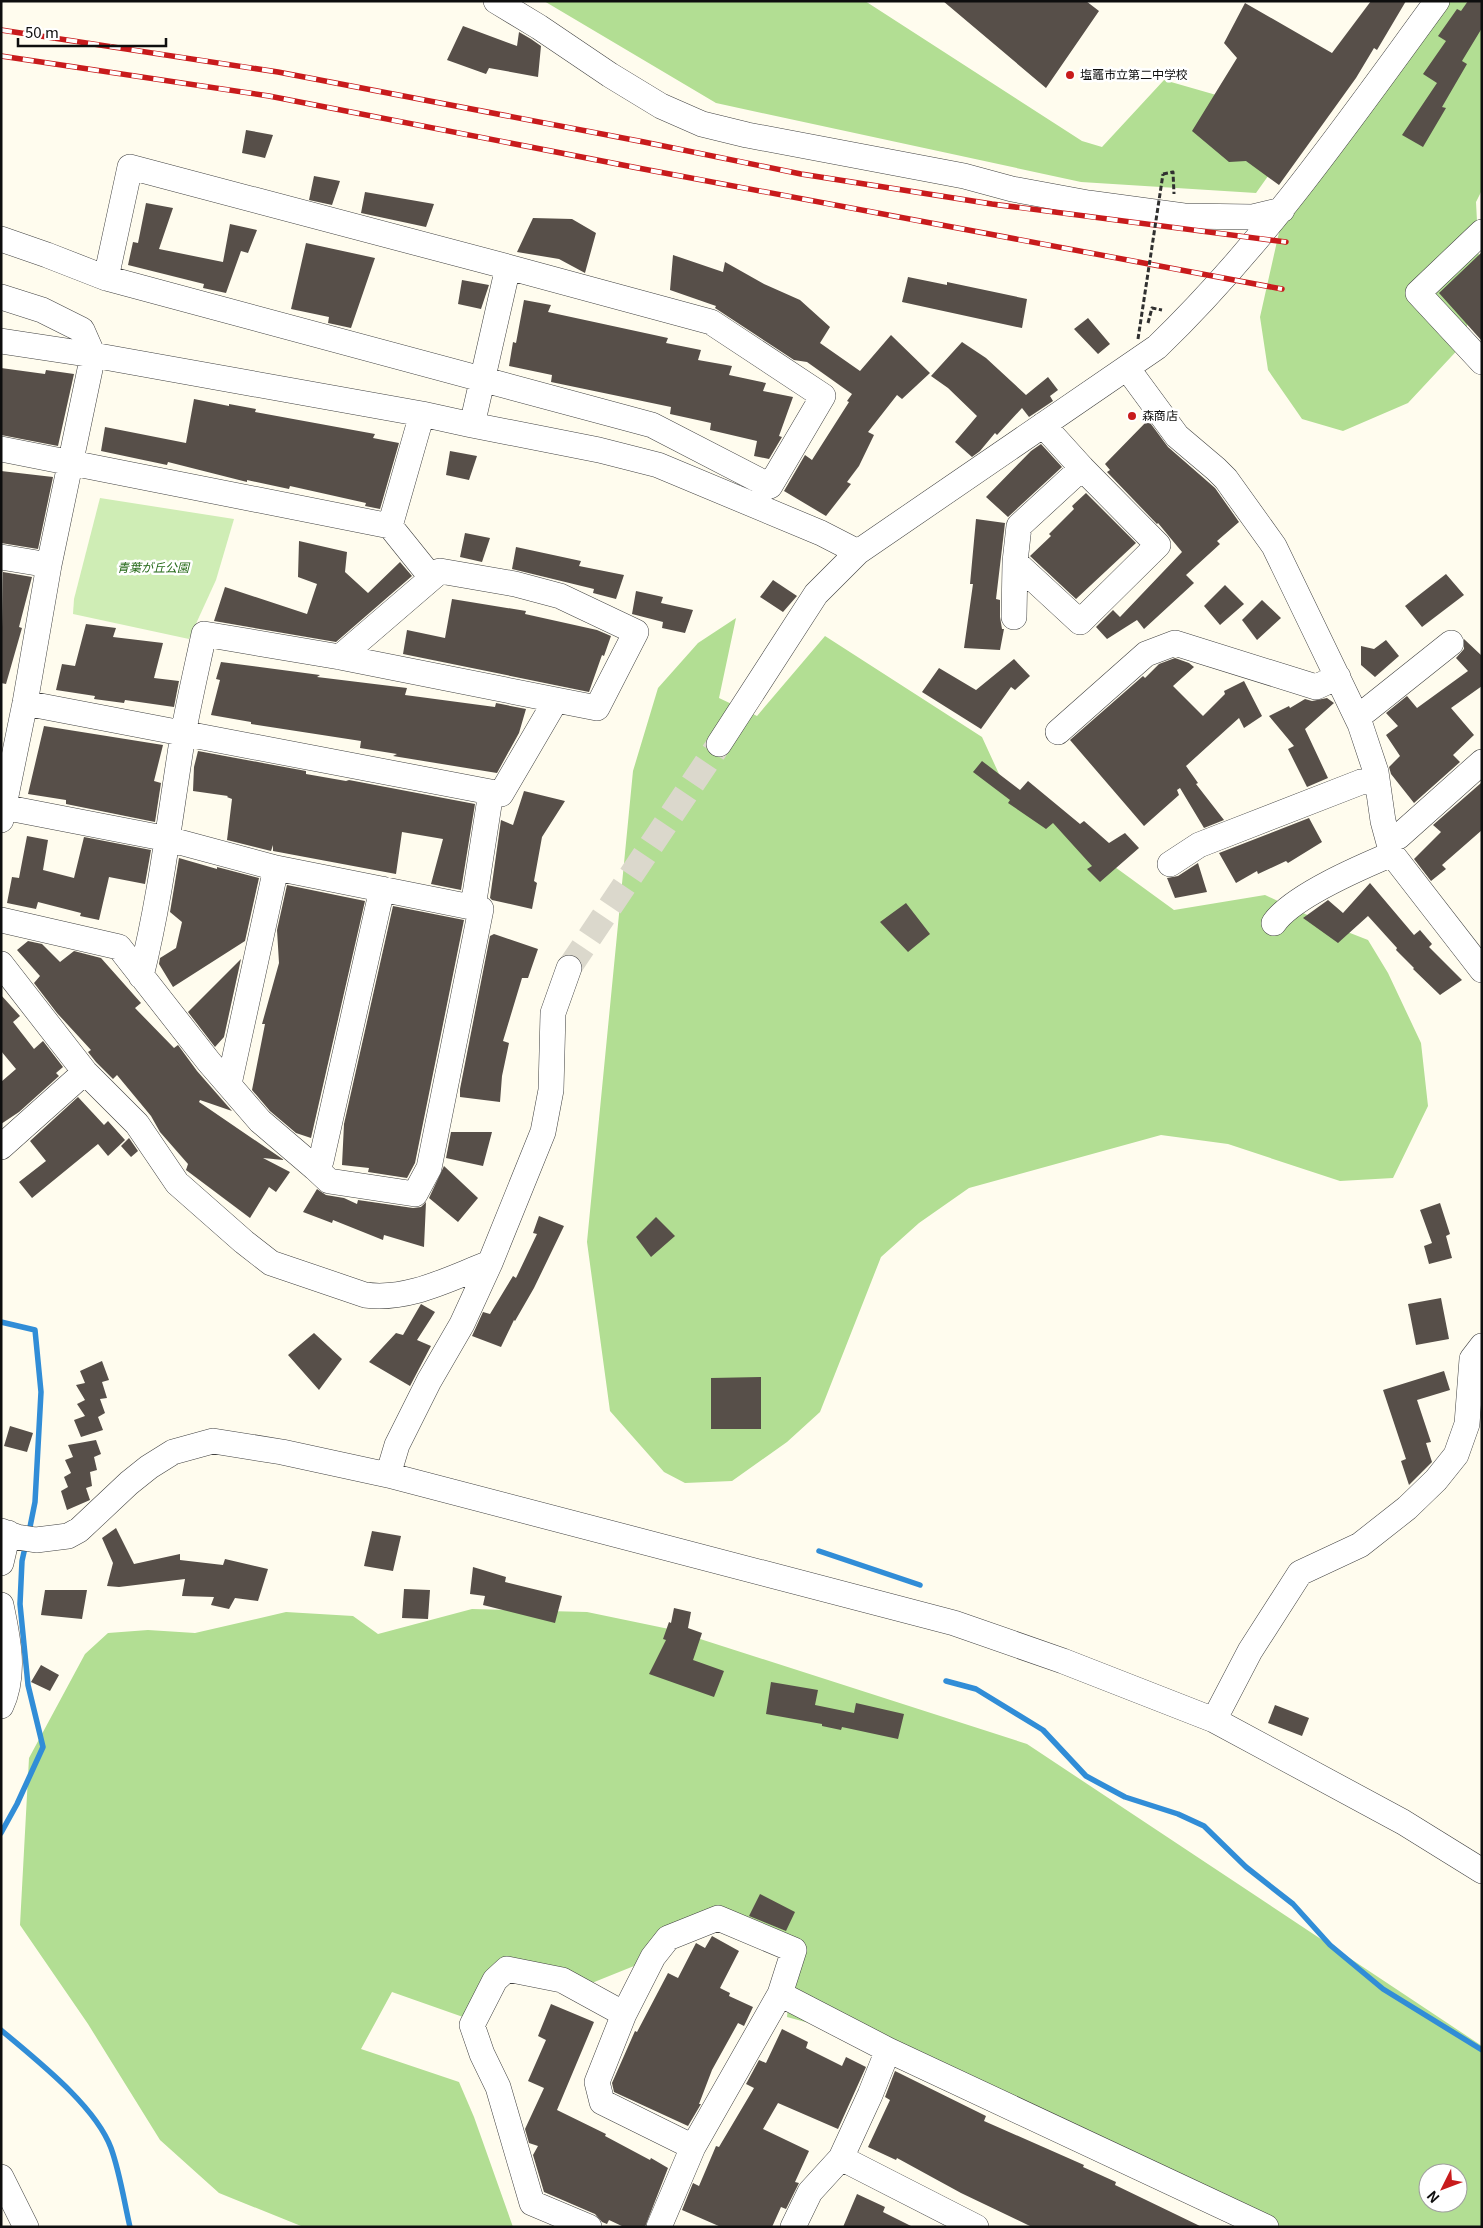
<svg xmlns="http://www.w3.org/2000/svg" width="1483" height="2228" viewBox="0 0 1483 2228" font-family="Georgia,'Noto Sans JP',serif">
	<rect width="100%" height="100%" fill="#fffcee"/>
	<path fill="#cfedb5" d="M100 498 234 519 216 580 189 639 73 614 74 599Z"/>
	<path fill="#b2de93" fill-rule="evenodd" d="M544 1H865L1082 141 1102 147 1164 80 1307 121 1256 193 1081 182 716 103Z
		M1441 1H1482V190L1476 202 1479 260 1464 343 1408 403 1343 431 1302 419 1268 370 1260 317 1280 228Z
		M736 618 719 698 757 716 825 636 982 737 1005 787 1174 910 1265 895 1322 922 1368 940 1388 973 1421 1043 1428 1106 1393 1178 1340 1181 1228 1144 1161 1135 969 1188 919 1223 881 1257 820 1412 787 1442 732 1481 685 1483 664 1472 610 1411 587 1242 633 771 658 688 698 643Z
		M472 1609 587 1612 669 1629 1027 1744 1482 2046V2227H1278L879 2042 787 2017 794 1951 716 1914 660 1938 634 1966 567 1993 501 1980 463 2017 392 1992 361 2049 459 2082 474 2117 513 2227 301 2226 219 2193 160 2140 88 2024 20 1925 29 1758 85 1654 108 1633 148 1630 195 1633 286 1612 353 1616 378 1634ZM1428 2173H1458V2203H1428Z"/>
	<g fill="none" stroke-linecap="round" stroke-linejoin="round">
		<path stroke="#318dd7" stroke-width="5.5" d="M1 1322 35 1330 41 1392 35 1502 29 1532
			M819 1551 920 1585
			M946 1681 976 1689 1043 1730 1086 1776 1125 1797 1178 1814 1204 1826 1246 1867 1293 1904 1330 1945 1383 1989 1482 2050
			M1 1833 17 1804 43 1747 28 1685 20 1604 22 1561 26 1543
			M1 2030C35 2059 95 2105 111 2148 120 2173 124 2201 130 2227"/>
	</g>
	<path fill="#574f49" d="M943 1H1086L1099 11 1046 88Z
		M1371 1H1406L1377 50 1374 48 1356 78 1279 185 1246 161 1229 162 1192 131 1237 58 1224 43 1245 3 1332 53Z
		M1468 1H1482V28L1462 61 1467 64 1442 107 1446 108 1423 147 1402 135 1437 83 1423 74 1446 41 1438 36 1457 9 1461 11Z
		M463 26 517 46 519 32 531 39 541 46 538 77 489 68 486 74 447 60Z
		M246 130 273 135 265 158 242 153Z
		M314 176 340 181 332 205 309 200Z
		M365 192 434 204 426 227 361 213Z
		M146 203 173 208 159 249 223 262 230 224 257 230 248 253 241 251 226 293 203 288 204 284 128 265 133 242 138 243Z
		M533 218 572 219 596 233 585 273 559 259 517 252Z
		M306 243 375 258 351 328 328 323 329 317 291 309Z
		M1482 252V341L1439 293Z
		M673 255 723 272 725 262 764 284 800 300 830 327 820 343 860 371 891 335 930 373 902 399 897 395 868 432 874 435 859 466 847 482 851 484 826 516 784 491 805 455 812 460 849 402 847 401 852 394 807 362 794 360 715 308 716 306 670 290Z
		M908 277 947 285V282L1027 299 1022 328 902 302Z
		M462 280 489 285 481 309 458 304Z
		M524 300 551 305 548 312 668 338 666 343 701 350 698 360 732 366 729 375 766 383 763 391 793 397 779 436 782 437 769 459 754 456 757 441 710 430 711 423 670 414 671 407 551 382 552 375 509 366 513 342 516 343Z
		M1088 318 1110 344 1098 354 1074 329Z
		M962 342 986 358 1026 395 1048 377 1058 390 1050 396 1053 401 1029 417 1022 408 997 435 995 433 980 451 972 457 955 442 977 416 948 388 931 376Z
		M1 368 45 374 46 370 74 374 58 446 1 435Z
		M194 399 229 406V404L256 409 255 412 375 434 373 438 399 443 380 509 365 506 366 503 290 486 289 489 247 480V482L168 462 167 465 101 451 105 427 186 443Z
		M1148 420 1168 447 1215 488 1239 522 1217 541 1220 544 1186 575 1194 583 1144 629 1137 620 1107 639 1096 627 1113 610 1120 617 1182 552 1158 523 1157 524 1107 472 1110 470 1105 464Z
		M1041 444 1062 467 1008 517 986 497 1031 451Z
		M450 451 477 456 469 480 446 475Z
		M1 471 53 477 38 549 1 543Z
		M1086 493 1136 543 1076 599 1030 556 1051 536 1049 534 1074 509 1072 506Z
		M976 519 1005 523 996 599 1000 600V617L1002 629H1004L1000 650 964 648 973 584H970Z
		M465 533 490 538 482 562 460 557Z
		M299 541 347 552 345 572 368 593 400 562 412 576 336 642 214 621 225 587 307 614 317 584 298 577Z
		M516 547 581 561 579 566 624 575 616 599 593 593 594 589 512 569Z
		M3 572 32 577 19 627 22 628 6 684 1 683Z
		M1446 574 1464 595 1422 627 1405 606Z
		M773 580 797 596 783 612 760 597Z
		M1225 585 1244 604 1220 625 1204 606Z
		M636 591 663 597 661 603 693 610 685 633 662 628 663 622 632 614Z
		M452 599 526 611 525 614 597 630 611 636 604 656 602 655 589 692 403 654 407 630 445 638Z
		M1262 600 1281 618 1257 640 1242 620Z
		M86 624 116 628 113 637 163 643 154 678 179 681 174 707 125 700 124 703 94 699 95 696 56 690 62 664 75 666Z
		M1464 639 1482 656V686L1451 708 1474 735 1453 755 1460 762 1414 803 1391 774 1389 767 1400 756 1386 735 1398 726 1386 713 1407 696 1417 708 1468 671 1456 658 1464 649Z
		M1386 640 1399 656 1375 677 1361 665V646L1374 649Z
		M1175 658 1189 663 1194 667 1173 686 1203 716 1225 694 1224 691 1244 681 1262 716 1244 728 1239 718 1186 766 1198 783 1196 784 1224 820 1204 828 1180 788 1177 790 1179 795 1144 826 1070 740 1143 676 1145 678 1159 664Z
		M1014 659 1030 676 1015 690 1011 687 981 729 922 692 939 668 976 690Z
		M221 662 320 675 317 677 407 688 405 695 495 707 496 703 526 709 519 733 497 773 393 756 397 754 360 748 361 741 251 724V722L211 715 220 680 216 679Z
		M1327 698 1334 703 1305 729 1328 778 1307 787 1288 749 1294 746 1269 716 1289 706 1290 708 1305 699 1312 701Z
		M44 726 163 745 154 781 161 783 155 822 66 804V800L28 794Z
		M198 751 306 771V774L346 781 349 780 475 804 461 890 431 884 443 839 402 832 396 874 273 851V845L271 851 227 840 232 799 227 797 228 796 193 791 194 767Z
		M982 761 1020 790 1028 781 1080 824 1084 821 1109 843 1125 833 1139 848 1100 882 1087 869 1092 866 1053 823 1046 829 1008 803 1010 800 973 772Z
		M1481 783 1482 830 1442 865 1446 869 1431 881 1414 859 1441 832 1433 825Z
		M524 791 565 801 542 837 534 881 537 883 532 909 492 900 490 898 501 820 513 825Z
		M1309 818 1322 842 1288 863 1286 861 1258 874 1257 871 1236 883 1219 853Z
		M27 836 48 840 43 870 74 878 84 837 151 850 145 884 109 877 99 920 80 916 81 913 38 902 36 909 7 903 12 877 19 878Z
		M179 858 217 869V867L259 878 245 941 173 987 159 964 160 958 176 948 182 922 170 912Z
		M1198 863 1207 892 1175 898 1167 878 1178 876Z
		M1370 883 1414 935 1420 930 1432 944 1429 947 1462 980 1440 995 1413 969 1414 968 1396 950 1397 948 1368 916 1338 943 1303 918 1328 900 1343 913Z
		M287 885 365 901 311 1138 296 1133 270 1111 252 1090 265 1024H262L279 963 277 930Z
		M906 903 930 934 908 952 880 922Z
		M393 906 464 920 415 1163 407 1178 368 1172 369 1168 342 1165 344 1124Z
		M494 934 538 949 528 978H522L503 1041 509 1043 502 1076 500 1102 460 1097V1089L490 936Z
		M28 941 42 944 60 962 74 951 101 958 141 1003 135 1008 174 1048 178 1045 197 1071 232 1111 200 1100 199 1102 284 1160 263 1158 290 1172 276 1192 269 1187 250 1218 186 1170 188 1164 160 1132 151 1116 117 1075 113 1079 96 1062 88 1052 91 1050 57 1013 34 983 40 976 17 950Z
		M241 959 224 1037 215 1047 188 1012Z
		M1 995 20 1016 13 1022 34 1049 43 1041 63 1067 56 1073 59 1076 19 1112 1 1124V1082L16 1069 1 1051Z
		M78 1097 104 1125 108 1121 125 1140 108 1156 98 1144 32 1198 19 1182 46 1161 30 1141Z
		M451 1132H492L483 1166 446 1158Z
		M129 1138 138 1151 131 1157 121 1146Z
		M444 1166 478 1198 458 1222 429 1198Z
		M317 1189 326 1195 344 1198 357 1204 358 1200 413 1208 421 1207 426 1202 424 1247 384 1235 383 1240 333 1220 332 1223 303 1212Z
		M1440 1203 1450 1234 1446 1236 1452 1258 1429 1264 1424 1246 1432 1243 1420 1210Z
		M539 1216 564 1226 534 1288 515 1321 514 1320 501 1347 472 1336 483 1312 490 1314 513 1276 516 1278 537 1234 533 1233Z
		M656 1217 675 1236 651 1257 636 1237Z
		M1441 1298 1449 1339 1416 1345 1408 1304Z
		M421 1304 435 1312 417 1340 431 1346 410 1386 369 1362 396 1333 403 1335Z
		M314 1333 342 1359 319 1390 288 1355Z
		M102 1361 109 1380 102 1382 107 1398 100 1399 105 1413 98 1417 103 1430 81 1437 74 1420 85 1416 77 1404 85 1400 76 1385 85 1383 80 1371Z
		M1444 1371 1450 1390 1417 1400 1431 1442 1426 1443 1432 1462 1409 1485 1401 1461 1406 1459 1383 1390Z
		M761 1377V1429H711V1378Z
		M10 1426 33 1433 27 1452 4 1446Z
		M96 1440 101 1454 94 1457 97 1470 90 1472 92 1486 86 1488 90 1500 67 1510 61 1491 68 1487 64 1477 71 1473 65 1460 73 1457 68 1445Z
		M116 1528 134 1564 180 1554V1560L223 1565 225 1559 268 1569 258 1601 235 1598 229 1609 211 1605 214 1597 182 1596 185 1579 119 1587 107 1586 113 1563 102 1538Z
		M372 1531 401 1536 393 1571 364 1566Z
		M473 1567 506 1577 505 1582 562 1596 555 1623 483 1605 485 1596 470 1594Z
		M404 1589 430 1590 428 1619 402 1618Z
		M45 1590H87L82 1619 41 1615Z
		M674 1608 691 1612 688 1628 702 1633 693 1660 724 1671 714 1697 649 1674 666 1640 663 1639 669 1622 671 1623Z
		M41 1665 59 1675 50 1691 31 1682Z
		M771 1682 818 1690 815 1705 854 1713 856 1703 904 1714 898 1739 842 1727 841 1730 822 1726V1724L766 1714Z
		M1275 1705 1309 1718 1302 1736 1268 1723Z
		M760 1894 795 1912 786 1931 749 1916Z
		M712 1936 739 1951 720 1988 730 1993 729 1996 753 2007 744 2026 738 2023 712 2070 699 2104H701L688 2126 614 2092 612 2083 635 2031 637 2032 668 1973 678 1978 696 1943 705 1948Z
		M551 2004 594 2022 557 2110 606 2134 605 2136 650 2160 651 2158 668 2168 645 2227H624L609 2220 607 2224 602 2222 595 2214 544 2192 533 2155 538 2146 529 2143 525 2129 544 2088 528 2081 546 2040 538 2036Z
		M782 2029 808 2042 806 2048 842 2066 846 2057 866 2067 838 2129 778 2103 763 2129 809 2151 795 2182 799 2183 786 2209 781 2207 772 2227H721L682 2210 693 2183 699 2186 716 2146 719 2147 754 2088 746 2084 759 2060 766 2063Z
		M895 2071 986 2116 984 2121 1084 2165 1083 2167 1116 2182 1115 2185 1202 2227H1032L961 2193 897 2158 896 2160 868 2147 890 2100 885 2097Z
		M857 2194 885 2207 883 2212 913 2227H843Z"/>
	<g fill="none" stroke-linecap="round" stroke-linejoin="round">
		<path stroke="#dbd8cc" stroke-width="25" stroke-dasharray="25 12" stroke-linecap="butt" d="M569 968 719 744"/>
		<g stroke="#414141" stroke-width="26">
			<path id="minor" d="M496 1 539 27 610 75 661 106 702 124 747 135 964 176 1012 189 1088 203 1184 216 1253 217 1282 210
				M1482 232 1418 293 1482 362
				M1 239 47 255 106 278
				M1 297 42 310 82 330 93 355 49 565 25 703 1 820
				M1 341 93 355 422 414 472 425 599 450 658 465 821 533 858 552 1157 347C1264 244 1349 121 1437 1
				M1127 368 1177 436 1216 469 1226 479 1274 546 1360 724 1376 772 1383 821 1392 854 1482 970
				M472 425 508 267 711 322 823 396 770 486 652 425 106 278 130 167 508 267
				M1 449 390 526 431 577
				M390 526 422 414
				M1 557 49 565
				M1015 562 1080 622 1158 545 1082 468 1043 425
				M1014 617 1015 562 1019 526 1082 468
				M340 657 440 571 515 584 560 596 636 632 597 708 556 700
				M25 703 501 794 556 700 340 657 204 634C197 667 189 701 183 735 170 815 161 896 141 976
				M1356 716 1367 710 1451 643
				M1058 732 1146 654 1175 643 1316 687 1338 677
				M719 744 816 594 858 552
				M1388 838 1398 837 1482 762
				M1170 864 1199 845 1361 782 1377 780
				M473 907 491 792
				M1 920 119 947 209 1062 260 1121 315 1168 329 1181 415 1194 429 1168 481 909 276 868 168 839 3 807
				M1274 923C1293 896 1361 867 1392 854
				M1 964 85 1072 137 1124 177 1183 244 1242 271 1263 365 1295C409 1301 450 1278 490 1263
				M229 1084 276 868
				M1 1147 85 1072
				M315 1168 321 1161 382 889
				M388 1475 397 1445 429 1381 462 1324 490 1263 543 1132 551 1090 553 1013 569 968
				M1 1531 17 1537 36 1540 68 1536 79 1530 129 1483 149 1467 173 1452 213 1441 282 1452 388 1475 954 1623 1063 1661 1214 1720 1403 1822 1482 1871
				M1 1563 8 1533
				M1 1605C8 1638 16 1674 1 1706
				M1214 1720 1250 1651 1300 1573 1360 1545 1407 1508 1436 1480 1456 1455 1467 1424 1472 1359 1482 1346
				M780 1994 888 2050 1266 2227
				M841 2158 976 2227
				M1 2177 26 2227
				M589 2227 532 2203 498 2087 482 2054 472 2025 495 1980 507 1969 562 1980 624 2014
				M659 2227 693 2147 780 1994 794 1950 718 1918 668 1938 653 1957 624 2014 597 2082 602 2102 693 2147
				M793 2227 810 2192 841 2158 870 2095 888 2050"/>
		</g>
		<path stroke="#303030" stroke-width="3" stroke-dasharray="5 2.5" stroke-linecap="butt" d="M1163 174 1173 172 1174 194
			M1148 323 1152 308 1162 310"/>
		<use href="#minor" stroke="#fff" stroke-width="25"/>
		<g stroke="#c81b1c" stroke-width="5.5">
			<path id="rail" d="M1 30 278 72 644 142 801 174 992 204 1286 242
				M1 56 269 96 638 168 1282 289"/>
		</g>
		<use href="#rail" stroke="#fff" stroke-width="4" stroke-dasharray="11" stroke-linecap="butt"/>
		<path stroke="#303030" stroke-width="3" stroke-dasharray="5 2.5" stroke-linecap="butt" d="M1138 339 1163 174"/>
	</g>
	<g fill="#c81b1c" stroke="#fff" stroke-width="2">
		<circle cx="1070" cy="75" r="5"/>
		<circle cx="1132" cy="416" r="5"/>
	</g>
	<g text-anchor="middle" stroke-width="5" stroke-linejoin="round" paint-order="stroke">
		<g font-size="12" fill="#0e0e0e" stroke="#fff" text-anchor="start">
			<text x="1080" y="79">塩竈市立第二中学校</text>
			<text x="1142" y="420">森商店</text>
		</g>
		<g font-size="12" font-style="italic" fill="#266a19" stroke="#fff">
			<text x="153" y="572">青葉が丘公園</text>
		</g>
	</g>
	<rect width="1483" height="2228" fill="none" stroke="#0e0e0e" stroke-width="5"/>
	<g transform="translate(1443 2188) rotate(228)"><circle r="24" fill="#ffffff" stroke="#9f9f9f"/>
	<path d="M0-4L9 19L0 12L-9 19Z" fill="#c81b1c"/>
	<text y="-8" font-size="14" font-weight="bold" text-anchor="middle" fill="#0e0e0e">N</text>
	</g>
	<path d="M18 38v8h148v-8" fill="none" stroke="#0e0e0e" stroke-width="2.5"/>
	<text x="25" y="38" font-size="15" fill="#0e0e0e" stroke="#ffffff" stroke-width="4" paint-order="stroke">50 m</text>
</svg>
